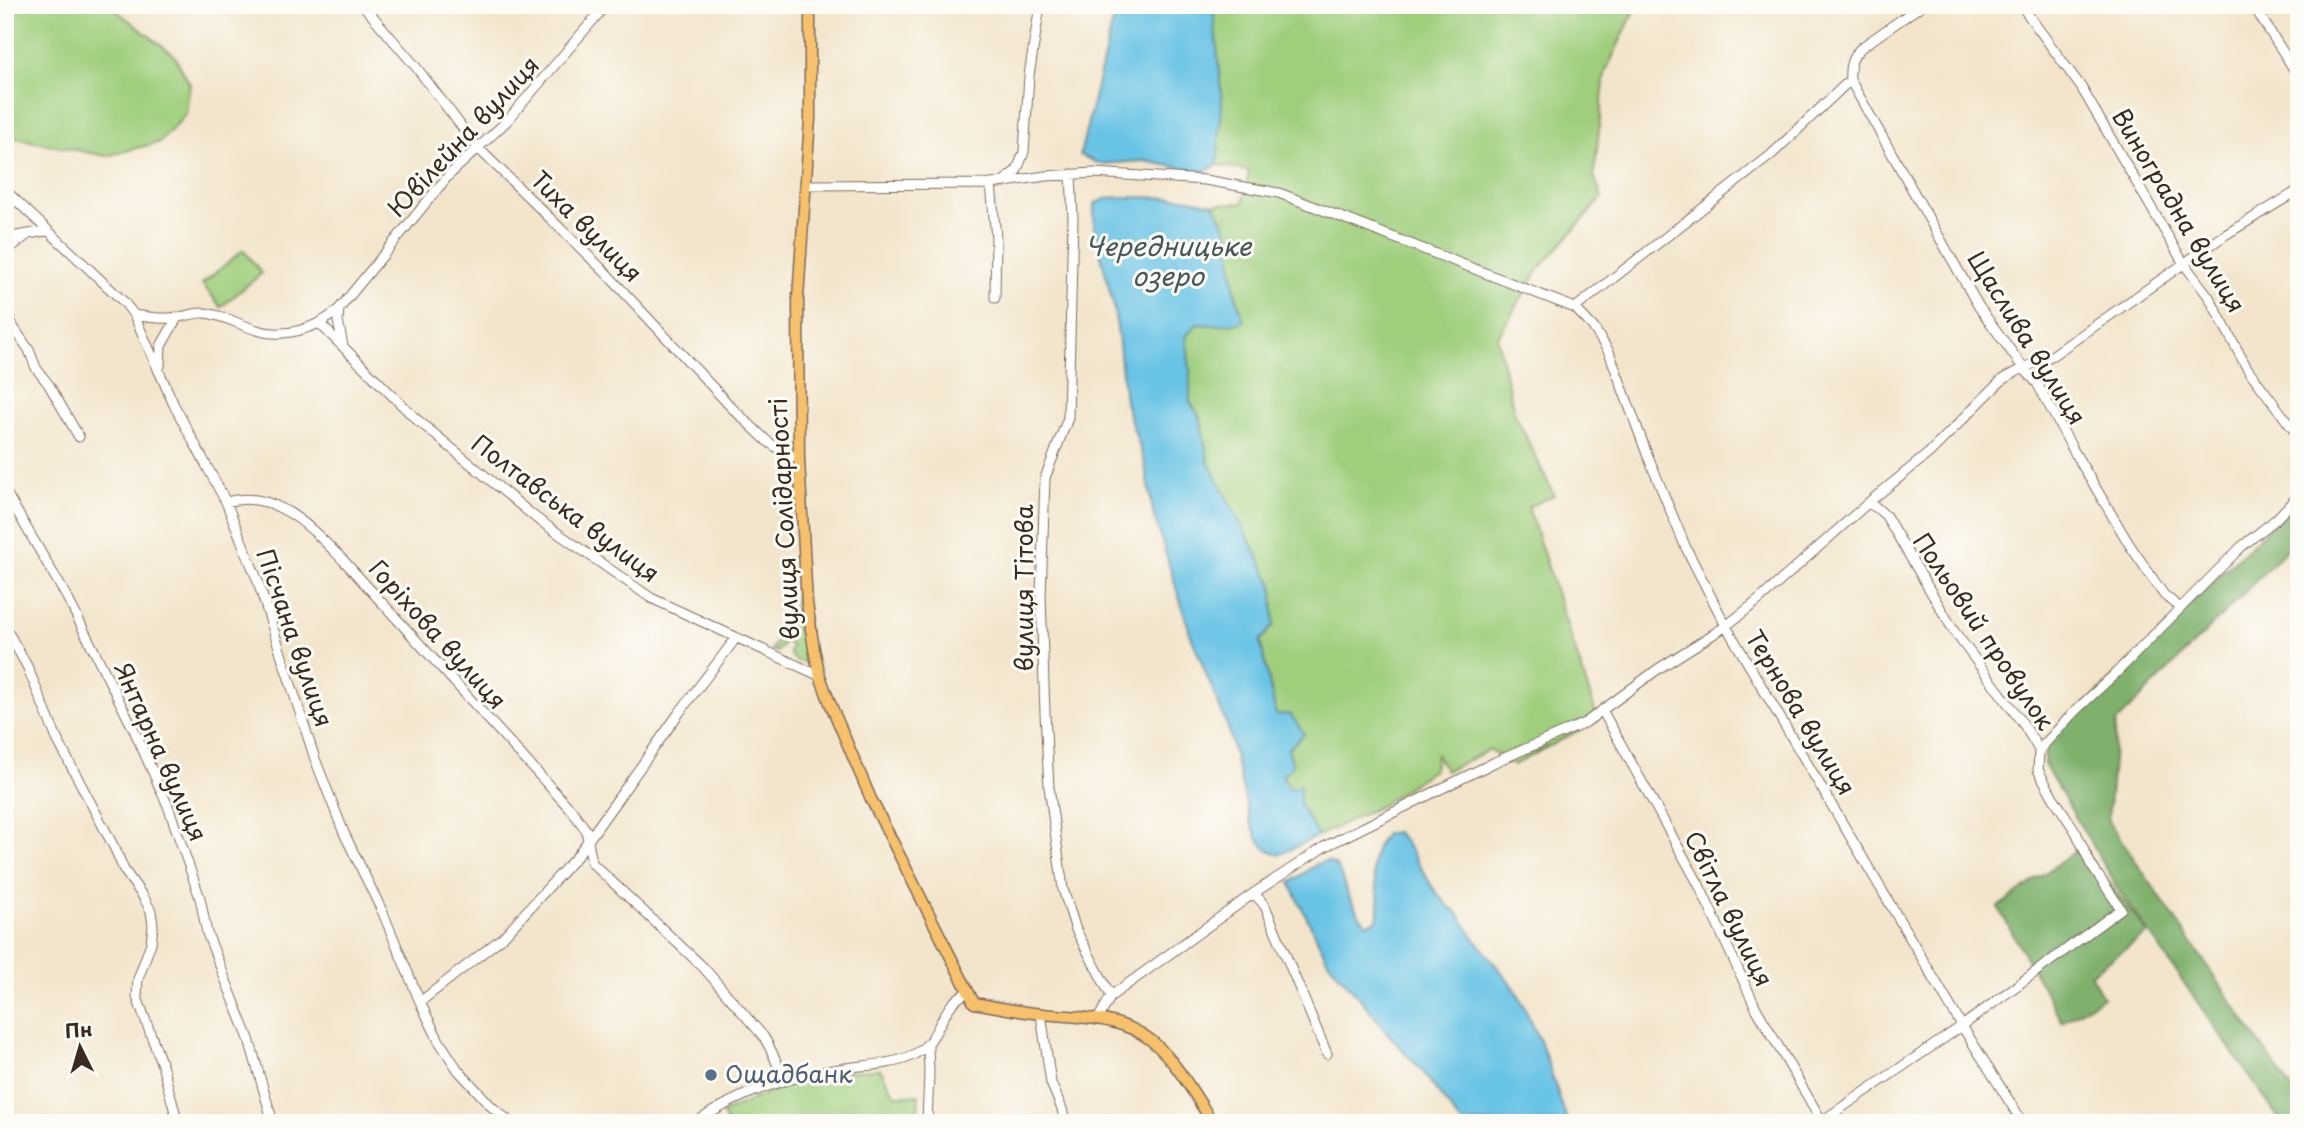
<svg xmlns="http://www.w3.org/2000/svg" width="2304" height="1128" viewBox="0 0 2304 1128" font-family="'Playpen Sans',sans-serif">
	<rect width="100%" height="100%" fill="#fdfcf7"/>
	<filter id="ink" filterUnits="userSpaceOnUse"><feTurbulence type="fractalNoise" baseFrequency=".0143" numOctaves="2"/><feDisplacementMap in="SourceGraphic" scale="14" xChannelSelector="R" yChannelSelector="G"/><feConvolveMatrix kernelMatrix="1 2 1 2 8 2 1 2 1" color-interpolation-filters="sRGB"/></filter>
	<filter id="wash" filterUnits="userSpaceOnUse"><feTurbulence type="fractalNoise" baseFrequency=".00686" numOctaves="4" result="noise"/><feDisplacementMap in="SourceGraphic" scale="28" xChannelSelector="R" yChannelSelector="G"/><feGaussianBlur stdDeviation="1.57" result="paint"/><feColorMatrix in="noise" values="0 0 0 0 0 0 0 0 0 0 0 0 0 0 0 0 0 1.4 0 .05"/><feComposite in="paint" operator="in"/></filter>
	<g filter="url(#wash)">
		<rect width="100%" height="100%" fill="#f3e5cc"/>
		<path fill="#9fce7c" stroke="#6d7c4d" stroke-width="2" d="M5 5H109L174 55 190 84 186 114 160 142 106 156 5 136Z
			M1213 5H1637L1605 73 1594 176 1602 198 1539 269 1497 338 1514 412 1554 495 1528 507 1598 720 1514 765 1489 750 1446 771 1436 755 1434 769 1382 805 1318 836 1300 805 1299 786 1290 790 1282 776 1276 715 1260 641 1273 585 1208 462 1200 417 1190 402V370L1186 336 1197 324 1217 325 1244 321 1235 292 1228 231 1214 204 1243 203 1249 171 1217 165 1222 104Z
			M243 250 262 273 221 307 202 284Z
			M797 587 801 588 811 661C801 664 790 661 789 650L792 646 785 641 777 652 771 650 794 616Z
			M880 1069 895 1095H919L917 1123H727L722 1113 784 1086 845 1072Z"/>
		<path fill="#7fb16c" stroke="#5d6e45" stroke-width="2" d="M2299 499V537L2116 723 2108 821 2299 1100V1123H2282L2117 887 2044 764 2046 742Z
			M2081 847 2148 933 2090 974 2103 997 2062 1022 1998 907Z"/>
		<path fill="#67c3e5" stroke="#517682" stroke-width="2" d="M1117 5H1213L1222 104 1217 165 1203 172 1144 161 1100 164 1080 155Z
			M1124 197 1185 198 1214 204 1228 231 1235 292 1244 322 1217 325 1197 324 1186 336 1190 370V402L1200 417 1208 462 1273 585 1274 625 1260 641 1276 714 1291 715 1304 734 1288 749 1293 765 1282 776 1290 790 1300 785V805L1318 836 1279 855 1265 848 1256 836 1250 820 1228 728 1191 636 1153 512 1145 464 1125 402 1118 334 1113 304 1094 227V204L1108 198Z
			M1396 832 1404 840 1433 888 1447 905 1457 912 1475 939 1517 992 1541 1043 1568 1123H1461L1422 1071 1381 1026 1374 1015 1328 961 1290 883 1317 864 1327 861 1337 866 1349 897 1360 916 1367 924 1377 920C1387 891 1358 869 1385 834Z"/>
	</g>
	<g filter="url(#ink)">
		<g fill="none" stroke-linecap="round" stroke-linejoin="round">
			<g stroke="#7b6b5b" stroke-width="11">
				<path id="minor" d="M363 5 416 67 478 148 606 273 732 408 767 441 782 451 799 459
					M1922 5 1862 47C1851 57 1849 66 1850 80L1979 307 2024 369 2037 383 2072 448 2129 544 2164 595 2180 608
					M2021 5 2081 87 2184 264 2209 297 2247 368 2299 437
					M2253 5 2299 77
					M1071 174 1073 219 1068 418 1045 478 1041 597 1045 713 1049 787 1063 889 1076 930 1111 996
					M1004 181 1017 170 1024 152 1029 76 1040 5
					M991 184 996 238 995 298
					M806 185 991 184 1046 176 1094 173 1205 180 1279 193 1575 308 1593 327 1609 352 1647 454 1686 548 1726 626 1962 1026 2023 1123
					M5 190 124 302 134 315 174 405 226 502 257 579 315 759 344 833 383 913 420 1002 439 1041 458 1070 492 1107 511 1123
					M5 238 46 231
					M5 252 26 236
					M1575 308 1771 155 1850 80
					M5 309 14 328 29 350 36 368 49 385 79 437
					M339 309 338 321 343 346
					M134 315C148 317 164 320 178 317 187 316 196 312 205 313 223 315 240 325 257 330 284 339 319 328 339 309L448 176 507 121 606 5
					M320 324 415 418 536 518 651 598 820 676
					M160 366 161 346 177 318
					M5 491 68 599 134 730 168 806 200 898 207 933 249 1039 273 1123
					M226 502C276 488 312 529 344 561L573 812 586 830 592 863 703 967 763 1036C772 1049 777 1065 784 1079
					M5 627 27 666 57 739 115 849 124 870 144 898 151 911 153 926 151 943 138 979 137 997 162 1065 178 1123
					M1602 710 1698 883 1756 1008 1823 1123
					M2039 750 2075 711 2115 674 2241 547 2275 520 2299 495
					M1254 893 1265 906 1327 1054
					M420 1002 503 937 577 856 679 713 736 638
					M1041 1014 1051 1083 1062 1109 1065 1123
					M1098 1019 1111 996 1254 893 1324 847 1495 762 1585 723 1658 669 1726 626 1760 599 1868 503 1929 453 2003 379C2019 369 2036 363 2053 355L2225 235 2299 190
					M1822 1121 1962 1026 2121 909 2091 865 2076 832 2053 797 2038 770 2039 750 2024 725 1954 631 1886 516 1877 508 1868 503
					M695 1123C741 1091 790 1076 845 1068 865 1065 890 1065 909 1057 944 1042 936 1007 968 992
					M927 1123 929 1073 928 1046"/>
			</g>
			<g stroke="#7b6b5b" stroke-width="13">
				<path id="major" d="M810 5V119L798 298 799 459 807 603 814 649 820 676 830 703 871 799 974 1003C997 1007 1020 1012 1043 1014 1080 1018 1121 1016 1152 1041 1177 1062 1195 1096 1213 1123"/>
			</g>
			<use href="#minor" stroke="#fff" stroke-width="9"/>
			<use href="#major" stroke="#f7c06c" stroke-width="10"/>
		</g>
	</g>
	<circle fill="#5c6f8a" stroke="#fdfcf7" stroke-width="2.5" cx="711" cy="1075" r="7"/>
	<g text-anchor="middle" stroke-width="6" stroke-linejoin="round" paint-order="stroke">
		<g font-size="24" fill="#3b2a1e" stroke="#fdfcf7">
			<text transform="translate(464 137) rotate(-47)" y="8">Ювілейна вулиця</text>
			<text transform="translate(2178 211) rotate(59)" y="8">Виноградна вулиця</text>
			<text transform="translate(586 227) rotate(45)" y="8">Тиха вулиця</text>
			<text transform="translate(2026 338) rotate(58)" y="8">Щаслива вулиця</text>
			<text transform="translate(565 509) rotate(37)" y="8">Полтавська вулиця</text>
			<text transform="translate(785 519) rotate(-93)" y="8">вулиця Солідарності</text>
			<text transform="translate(1025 588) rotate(-90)" y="8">вулиця Тітова</text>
			<text transform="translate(1983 632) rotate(56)" y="8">Польовий провулок</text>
			<text transform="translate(437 635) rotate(48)" y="8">Горіхова вулиця</text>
			<text transform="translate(294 638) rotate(71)" y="8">Пісчана вулиця</text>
			<text transform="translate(1800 713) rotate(59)" y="8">Тернова вулиця</text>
			<text transform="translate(160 752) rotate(66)" y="8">Янтарна вулиця</text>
			<text transform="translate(1728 909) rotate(64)" y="8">Світла вулиця</text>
		</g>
		<g font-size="24" fill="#4e5e75" stroke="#fdfcf7" text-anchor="start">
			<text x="725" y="1083">Ощадбанк</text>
		</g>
		<g font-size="26" font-style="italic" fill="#48585a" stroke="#fdfcf7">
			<text x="1168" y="256">Чередницьке<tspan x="1168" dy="30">озеро</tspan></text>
		</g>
	</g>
	<rect width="2304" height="1128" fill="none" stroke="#fdfcf7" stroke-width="28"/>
	<g transform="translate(80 1047) rotate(355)" stroke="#fdfcf7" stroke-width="5" paint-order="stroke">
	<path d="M0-5L12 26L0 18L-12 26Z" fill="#3b2a1e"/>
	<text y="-10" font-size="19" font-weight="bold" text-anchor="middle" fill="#3b2a1e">Пн</text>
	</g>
</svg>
